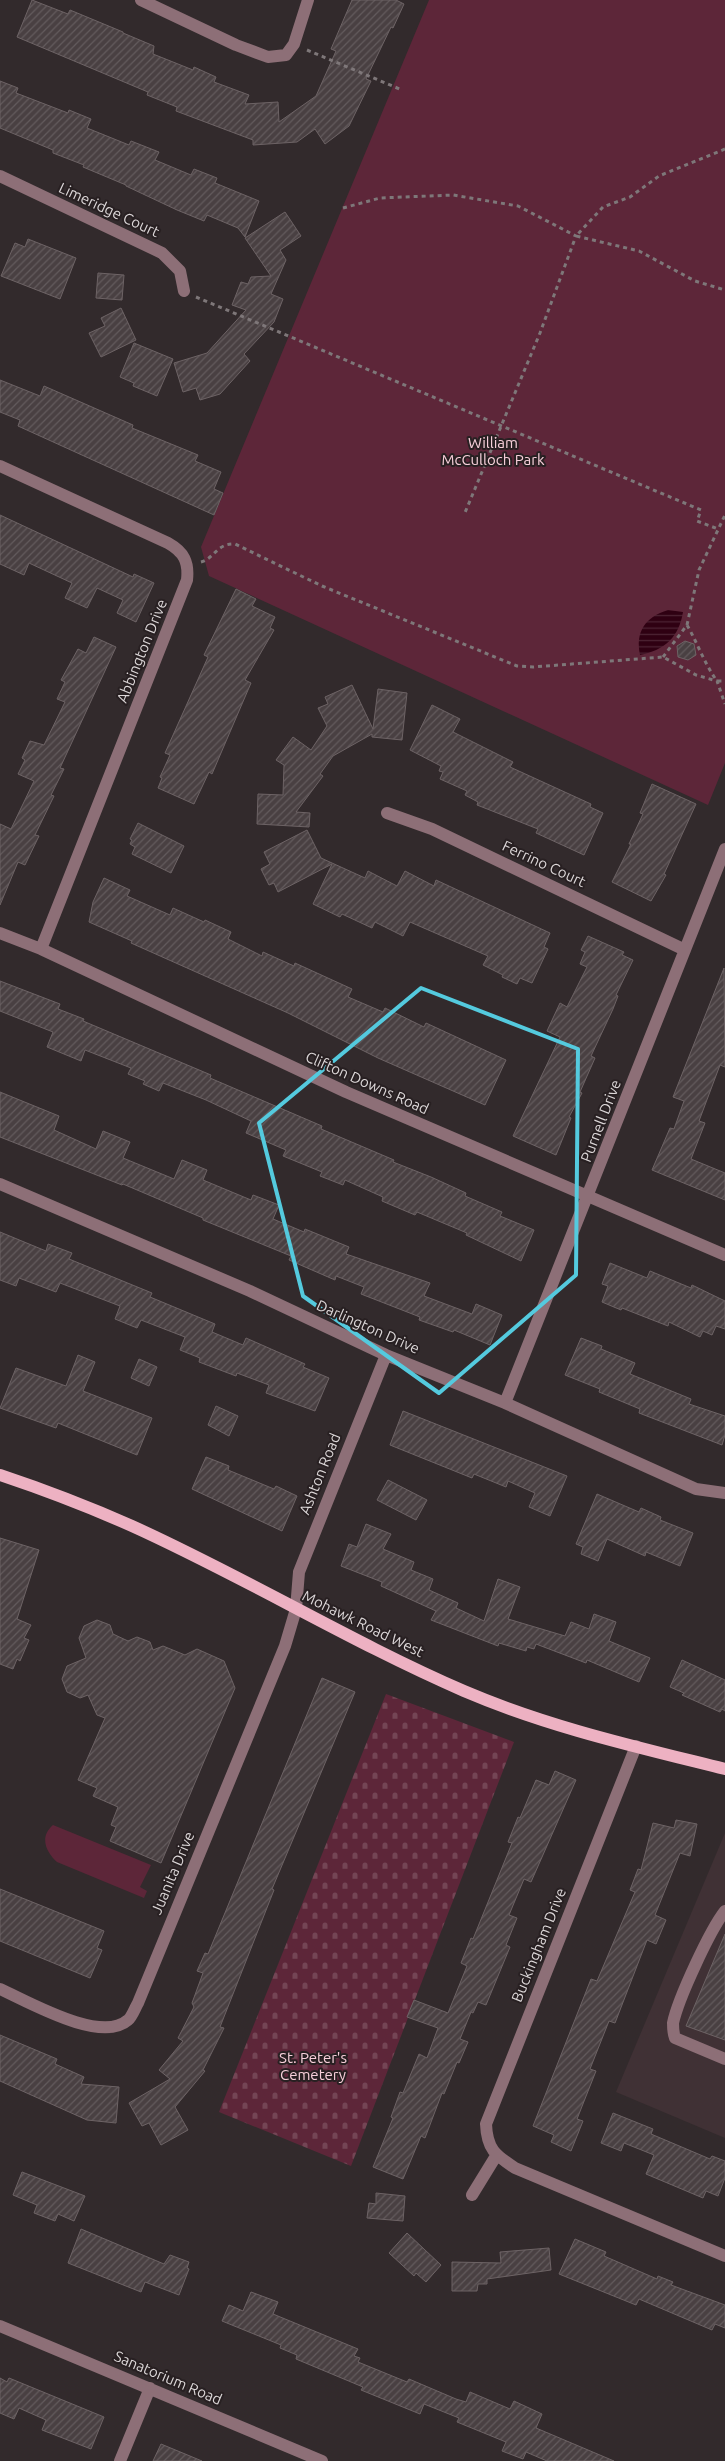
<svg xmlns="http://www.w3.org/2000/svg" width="725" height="2461" viewBox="0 0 725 2461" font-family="Ubuntu,sans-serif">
	<defs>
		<pattern id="cemetery-stones" width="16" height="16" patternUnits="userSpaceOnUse" patternTransform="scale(1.25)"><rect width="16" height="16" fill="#5d2639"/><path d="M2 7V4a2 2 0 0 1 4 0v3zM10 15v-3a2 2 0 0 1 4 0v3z" fill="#744555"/></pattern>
		<pattern id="water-rules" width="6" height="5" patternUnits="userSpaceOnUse" patternTransform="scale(1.25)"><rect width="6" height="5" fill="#2f0012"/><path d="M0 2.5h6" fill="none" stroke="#4d2434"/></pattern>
		<pattern id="building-hatch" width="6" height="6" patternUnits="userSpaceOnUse" patternTransform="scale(1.25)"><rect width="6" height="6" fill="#494042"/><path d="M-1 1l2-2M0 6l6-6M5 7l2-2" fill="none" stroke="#635b5d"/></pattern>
	</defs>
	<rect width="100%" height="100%" fill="#322a2c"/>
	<path fill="#403135" d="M725 1833V2138L616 2092Z"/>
	<path fill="#5d2639" d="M429 0H725V763L708 805 209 576 201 547Z
		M53 1825 151 1865 140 1887 147 1891 144 1898 57 1862C46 1852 39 1837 53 1825Z"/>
	<path fill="url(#cemetery-stones)" d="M386 1694 514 1742 351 2166 219 2112Z"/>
	<path fill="url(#water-rules)" d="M668 610 683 612C679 637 665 650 640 655 635 632 645 617 668 610Z"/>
	<path fill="url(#building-hatch)" stroke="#6d6365" d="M32 0 68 14 70 10 123 32V33L154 46 153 54 193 70 194 67 216 77 214 82 249 95 245 104 278 102 279 122 316 96 336 51 331 49 352 0H396L404 4 393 28 391 27 366 79 371 81 349 126 325 144 315 129 297 142 253 145V140L176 111 177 107 147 95 148 92 17 37Z
		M0 81 18 88 16 93 68 113 69 110 91 119 87 128 129 145 131 141 159 152 155 160 191 175 194 169 217 178 215 183 259 201 245 237 238 228 207 215 204 221 177 210 126 186V185L83 167 84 165 53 153V150L0 128Z
		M285 212 301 236 280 250 286 260 271 294 283 299 274 322 244 354 250 361 220 394 200 400 196 388 183 392 174 363 207 353 246 310 232 305 241 282 248 284 251 277 271 276 245 238Z
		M28 239 76 258 60 299 1 276 15 243 25 247Z
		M98 273 124 275 122 300 96 298Z
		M121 308 136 340 101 357 89 333 105 326 101 318Z
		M134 343 173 359 157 396 133 386 134 383 120 377Z
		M0 380 40 396 44 386 133 425 132 428 198 455 195 461 221 472 214 489 223 493 214 515 18 426 20 420 0 412Z
		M0 515 133 577 134 574 154 583 136 622 117 613 123 600 97 588 87 608 65 598 72 583 29 563 24 575 0 564Z
		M236 589 256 599 252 606 275 617 270 628 274 630 245 680 251 683 212 774 209 772 194 804 158 788 162 778 160 777 170 755 165 753 208 657 204 655Z
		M94 637 116 647 60 768 64 769 51 795 54 796 35 835 39 836 25 865 18 862 0 905V824L11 829 34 781 18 774 25 760 22 758 30 741 44 745 65 702 57 699 65 682 61 680 78 649 86 653Z
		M685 641 694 644 696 655 688 660 678 657 677 646Z
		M352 685 373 729 378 689 407 693 402 740 372 737V734L333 756 320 774 323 776 296 812 310 813 309 827 257 824 258 794 283 795 284 765 276 760 293 737 311 750 327 726 318 708 328 704 325 697Z
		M432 705 460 719 453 732 513 762 510 767 591 804 590 807 603 813 584 855 536 833 538 829 477 805 478 802 465 795 467 791 440 779 443 772 439 771 441 766 410 750Z
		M652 784 696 804 664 874 666 875 651 901 612 882 631 844H629L643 814 640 813Z
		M138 823 184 846 171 873 132 854 135 847 130 844 132 840 130 839Z
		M307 830 321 858 365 878 368 871 397 886 405 871 434 886 436 880 550 933 544 947 548 949 532 983 520 978 517 984 502 977 503 975 483 965 488 956 410 922 403 936 375 922 372 928 342 914 340 917 313 904 332 864 278 892 274 883 269 885 261 869 270 864 264 852Z
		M104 878 130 890 127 896 170 915 173 908 204 922 205 920 231 932 228 939 262 956 263 952 294 966 295 963 352 989 348 997 383 1012 385 1008 424 1027 426 1023 506 1060 485 1105 378 1058 288 1013 131 943 132 941 89 922 93 902Z
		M588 936 624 952 622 955 633 960 616 995 618 996 613 1009 591 1056 595 1058 580 1092 582 1093 569 1117 571 1118 556 1155 513 1136 560 1037 547 1031 560 1003 567 1007 587 967 580 964 585 952 581 950Z
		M724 968 725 1067 720 1065 699 1121 705 1123 691 1159 725 1173V1200L652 1170 670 1128 674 1129 684 1101 673 1097Z
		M0 981 60 1004 58 1009 84 1019 83 1021 211 1075 210 1078 322 1126 321 1129 394 1160 393 1162 431 1177 466 1193 465 1196 502 1212 500 1216 534 1230 521 1261 466 1235 467 1233 417 1212 415 1215 382 1201 383 1197 345 1180 343 1185 320 1176 322 1172 283 1156 286 1150 246 1133 251 1121 206 1100 163 1083 159 1091 143 1084 145 1081 128 1074 131 1068 85 1050 81 1061 47 1047 53 1032 0 1011Z
		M0 1092 59 1116 54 1130 96 1149 103 1131 130 1142 123 1158 174 1179 182 1160 207 1170 203 1180 251 1200 253 1195 279 1205 273 1219 304 1232 305 1229 349 1247 346 1254 430 1283 424 1296 472 1314 476 1304 502 1315 490 1345 454 1330 453 1332 419 1320 420 1317 361 1294 364 1287 336 1276 335 1280 289 1260 291 1256 203 1220V1218L123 1184 122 1185 0 1137Z
		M0 1232 46 1251 48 1244 72 1253 69 1259 152 1293 150 1297 215 1324 212 1332 243 1345 246 1338 305 1364 303 1367 329 1378 315 1411 266 1393 269 1385 237 1373 236 1376 199 1362 200 1358 180 1350 185 1337 141 1320 137 1328 115 1319 120 1306 60 1283 56 1292 19 1278 16 1286 0 1280Z
		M610 1263 647 1278 650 1271 691 1288 692 1285 725 1301V1329L716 1326 712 1335 703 1331 700 1337 669 1322 668 1326 622 1308 621 1310 602 1302 608 1286 602 1284Z
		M581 1338 602 1346 601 1349 635 1363 630 1374 691 1399 689 1404 725 1416V1435L722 1445 639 1413 640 1409 599 1392 600 1389 565 1375Z
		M78 1355 95 1362 83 1391 152 1418 137 1455 58 1423 56 1428 0 1408 16 1368 66 1386Z
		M139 1359 157 1367 149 1386 131 1378Z
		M216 1406 238 1416 229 1436 208 1425Z
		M403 1411 567 1476 550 1516 529 1507 535 1493 508 1481 506 1487 474 1474 472 1478 390 1445Z
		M206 1457 229 1466 228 1470 274 1489 276 1486 297 1496 282 1531 192 1489Z
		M388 1480 427 1500 416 1520 377 1500Z
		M597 1494 639 1512 641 1508 661 1517 660 1520 693 1533 680 1566 646 1552 645 1556 607 1539 598 1561 581 1554 583 1547 576 1544Z
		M366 1524 391 1534 383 1549 414 1562 411 1570 433 1579 429 1590 458 1603 456 1608 484 1621 498 1579 520 1587 508 1619 565 1636 571 1622 589 1629 594 1614 616 1622 609 1641 650 1658 639 1682 587 1660 586 1663 536 1644 534 1649 527 1647 526 1651 499 1643 498 1646 431 1620 436 1611 381 1586 382 1582 341 1566 349 1544 357 1547Z
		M0 1538 39 1550 17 1619 31 1625 24 1638 29 1640 20 1661 17 1659 13 1669 0 1664Z
		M97 1620 110 1625 113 1634 128 1641 137 1637 150 1642 153 1650 163 1646 185 1655 197 1649 224 1661 235 1688 161 1863 110 1841 116 1827 111 1825 118 1807 93 1796 97 1788 78 1780 105 1718 97 1715 88 1695 80 1698 67 1692 62 1679 67 1666 86 1658 79 1638 84 1626Z
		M682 1660 725 1680V1711L722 1709 720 1712 682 1695 684 1693 670 1687Z
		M322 1678 355 1692 272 1889 274 1890 220 2027 224 2028 203 2070 205 2071 175 2107 188 2130 161 2145 149 2123 142 2126 129 2103 170 2079 159 2070 183 2041 178 2038 194 2007 192 2003 203 1973 197 1971 205 1953 208 1954Z
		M555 1771 576 1780 531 1882 524 1879 509 1915 517 1918 506 1945 510 1947 486 2005 478 2002 473 2013 471 2012 460 2039 468 2042 459 2063 457 2062 444 2094 442 2093 425 2138 421 2136 403 2179 373 2167 393 2118 391 2117 400 2092 403 2093 419 2054 427 2058 438 2028 407 2017 414 2000 448 2013 467 1966 461 1963 471 1938 473 1939 512 1843 508 1842 518 1817 520 1818 536 1780 549 1785Z
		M676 1820 697 1824 690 1856 680 1853 655 1915 666 1920 656 1944 647 1940 615 2023 609 2021 590 2069 596 2071 577 2119 583 2121 571 2151 551 2142 554 2135 533 2126 591 1979 597 1981 635 1892 630 1890 638 1869 641 1870 653 1823 674 1828Z
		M0 1889 104 1931 97 1948 102 1950 90 1978 0 1941Z
		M725 1934V2040L686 2026Z
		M0 2035 57 2059 55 2064 84 2077 81 2084 119 2087 116 2123 87 2120 0 2081Z
		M613 2113 653 2129 651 2134 710 2159 712 2156 725 2161V2178L718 2196 706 2191 703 2198 646 2174 654 2155 624 2143 621 2151 601 2143Z
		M22 2172 85 2196 74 2221 58 2214 55 2221 34 2213 37 2205 13 2195Z
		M376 2193 405 2196 403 2221 367 2218 369 2203 376 2204Z
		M81 2229 164 2264 170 2255 189 2262 187 2268 189 2269 179 2295 145 2282 141 2292 68 2263Z
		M407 2233 441 2265 426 2282 416 2273 414 2276 389 2253Z
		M575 2239 606 2252 604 2256 657 2279 658 2276 673 2282 671 2285 725 2305V2328L715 2324 712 2330 639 2299 636 2305 559 2274Z
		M549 2248 551 2270 487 2279V2284H478L477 2291H452V2262L501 2263 500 2252Z
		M251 2292 278 2302 273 2314 358 2349 354 2356 360 2358 358 2362 407 2382 409 2379 456 2399 466 2402 470 2392 510 2409 514 2401 542 2414 536 2428 614 2461H547L526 2452 523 2459 502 2451 506 2442 457 2422 459 2418 424 2404 420 2414 361 2390 363 2387 296 2359 297 2355 280 2348 281 2345 222 2321 229 2305 243 2311Z
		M0 2378 7 2382 9 2378 104 2417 91 2449 42 2430 46 2420 19 2408 14 2419 0 2413Z
		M161 2444 202 2461H153Z"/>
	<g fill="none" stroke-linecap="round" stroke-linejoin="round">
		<path stroke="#7e7779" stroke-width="3" stroke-dasharray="4 4" stroke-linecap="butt" d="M307 50 402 90
			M725 149 659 176 630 197 603 207 576 236 639 251 695 281 725 290
			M343 208 380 198 453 195 518 206 576 236 540 333 464 515
			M196 297 701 510 697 521 718 529
			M201 562C215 558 217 543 235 544L322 586 517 666 533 667 663 657 696 675 717 681 725 704
			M687 625C698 644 704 663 717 681H725
			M663 657 687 625 699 570 725 515"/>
		<path stroke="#8d6f77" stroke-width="12" d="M141 0 236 45 268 57 286 55 294 44 308 0
			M0 176 162 253 180 271 184 291
			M0 466 168 543C184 552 189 562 187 580L41 949
			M387 813 432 829 685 950
			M0 933 41 949 346 1092 725 1255
			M0 1184 250 1291 386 1355 505 1403 696 1489 725 1493
			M505 1403 725 849
			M636 1746 486 2124C487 2149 495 2155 515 2168L725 2256
			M725 1911C710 1930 678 1999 673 2023 673 2028 673 2033 675 2038L725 2059
			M0 1989C29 2002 101 2044 128 2020 132 2017 135 2008 138 2003L285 1646 296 1609 299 1572 386 1355
			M472 2195 496 2156
			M0 2326 322 2461
			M120 2461 150 2388"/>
		<path stroke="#edb1c2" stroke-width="12" d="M0 1475C45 1490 89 1507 132 1526 245 1577 351 1642 464 1691 548 1727 637 1747 725 1769"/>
	</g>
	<path fill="none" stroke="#54cade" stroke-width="4" stroke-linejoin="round" d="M421 988 578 1049 576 1275 439 1393 303 1296 259 1123Z"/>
	<g text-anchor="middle" stroke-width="4" stroke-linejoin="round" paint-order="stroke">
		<g font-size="15" fill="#dcd7d8" stroke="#282022">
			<text transform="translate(109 210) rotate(25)" y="5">Limeridge Court</text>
			<text transform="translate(142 651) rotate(-68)" y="5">Abbington Drive</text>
			<text transform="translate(544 864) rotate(25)" y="5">Ferrino Court</text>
			<text transform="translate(367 1083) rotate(24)" y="5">Clifton Downs Road</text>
			<text transform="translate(601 1121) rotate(-69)" y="5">Purnell Drive</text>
			<text transform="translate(368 1327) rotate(24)" y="5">Darlington Drive</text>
			<text transform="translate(320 1474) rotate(-68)" y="5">Ashton Road</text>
			<text transform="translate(363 1624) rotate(26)" y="5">Mohawk Road West</text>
			<text transform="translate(173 1873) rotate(-67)" y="5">Juanita Drive</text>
			<text transform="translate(539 1945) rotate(-68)" y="5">Buckingham Drive</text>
			<text transform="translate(168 2378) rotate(23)" y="5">Sanatorium Road</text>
		</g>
		<g font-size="15" fill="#f7cfda" stroke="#282022">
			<text x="493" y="448">William<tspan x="493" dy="17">McCulloch Park</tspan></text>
			<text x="313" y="2063">St. Peter's<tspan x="313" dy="17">Cemetery</tspan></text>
		</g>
	</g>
</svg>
